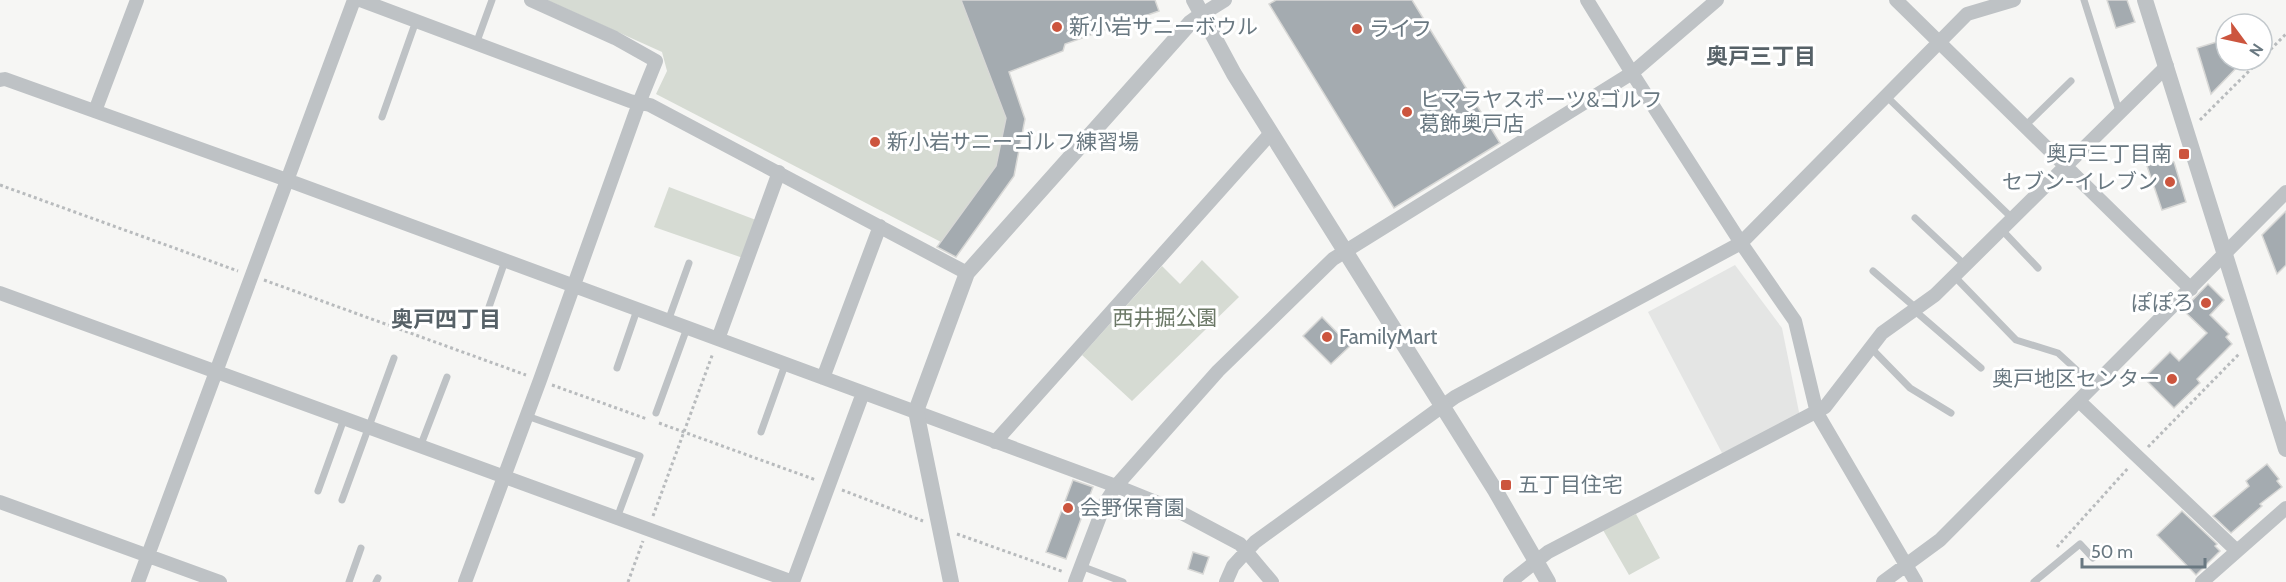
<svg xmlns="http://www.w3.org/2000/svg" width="2286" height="582" viewBox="0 0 2286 582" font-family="Cabin,'Noto Sans JP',sans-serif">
	<rect width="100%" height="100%" fill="#f6f6f4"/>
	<path fill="#e4e5e4" d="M1735 265 1782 328 1800 417 1722 453 1648 312Z"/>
	<path fill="#d6dbd3" d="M547 0H961L1006 118 996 166 941 242 656 94 667 71 662 52Z
		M669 187 756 220 743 258 654 227Z
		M1202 260 1239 297 1132 401 1082 355 1162 266 1180 284Z
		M1636 514 1660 558 1629 575 1603 530Z"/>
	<path fill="#a4abb0" stroke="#d8d8d6" stroke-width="1.5" d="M961 0H1155L1159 11 1065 44 1063 51 1009 72 1025 119 1014 176 956 257 937 247 996 166 1006 118Z
		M1276 0H1412L1500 143 1394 208 1269 4Z
		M2107 0H2127L2135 22 2116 28Z
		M2226 39V60H2244L2211 94 2197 48Z
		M2165 158 2174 162 2186 202 2162 210 2147 166Z
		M2286 211V265L2277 274 2262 235Z
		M2208 284 2224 300 2210 315 2229 334 2226 337 2232 344 2197 379 2200 383 2174 408 2144 378 2170 352 2179 361 2207 333 2183 310Z
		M1322 317 1350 346 1331 364 1303 336Z
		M2267 464 2279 479 2277 481 2282 487 2260 504 2262 506 2231 533 2213 516 2249 486 2246 481Z
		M1073 480 1093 487 1066 559 1046 552Z
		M2182 511 2217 544 2215 546 2220 551 2196 575 2157 535Z
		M1193 552 1209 557 1203 574 1188 569Z"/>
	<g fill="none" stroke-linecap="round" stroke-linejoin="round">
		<path stroke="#b8bbbd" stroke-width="3" stroke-dasharray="3 3" stroke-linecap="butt" d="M2262 58 2286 34
			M2200 120 2260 60
			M0 185 238 271
			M264 280 526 375
			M552 385 647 419
			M659 423 816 480
			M2148 447 2240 353
			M842 490 923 521
			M653 516 713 353
			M957 534 1064 572
			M2057 547 2129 467
			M628 582 643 541"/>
		<path stroke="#bec2c5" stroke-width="7" d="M2084 0 2119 111
			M476 44 492 0
			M1886 96 2012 218
			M382 117 416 21
			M2024 127 2071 81
			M1915 218 1965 265
			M2001 229 2038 268
			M1873 271 1916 308
			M1954 276 2016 340 2058 353 2094 386
			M489 307 505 261
			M1914 310 1981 368
			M668 321 689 263
			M1871 348 1910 388 1951 413
			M617 368 637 310
			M656 413 687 328
			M527 416 640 456 617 518
			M761 432 785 365
			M420 447 447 377
			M318 491 344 419
			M342 500 394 358
			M1081 566 1123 582
			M349 582 361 548
			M376 582 378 578
			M2034 582 2080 544 2093 558"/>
		<path stroke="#bec2c5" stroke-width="14" d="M360 0 630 101 650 105 967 273
			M1717 0 1632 73 1741 243 1795 321 1817 413 1916 582
			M1896 0 2191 289
			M1201 15 1225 0
			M0 80 5 79 287 180 1116 486 1178 511 1240 544 1272 582
			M95 111 137 0
			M0 293 793 582
			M718 339 779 172
			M823 378 880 226
			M2079 401 2237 551
			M995 442 1271 133
			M0 502 220 582
			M138 582 354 0
			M465 582 540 380 639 103 656 61 615 38 531 0
			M793 582 863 393
			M1075 582 1105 503 1116 486 1218 371 1333 259 1632 73 1587 0
			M1226 582 1233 566 1255 542 1455 397 1741 243 1967 14 2014 0
			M1510 582 1548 552 1825 407 1882 333 1935 295 2167 66
			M1883 582 1940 540 2286 192
			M2202 582 2286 508"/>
		<path stroke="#bec2c5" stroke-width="16" d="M1194 0 1234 74 1495 490 1548 582
			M2145 0 2286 449
			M951 582 916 411 967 273 1190 23 1201 15"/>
	</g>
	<g fill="#cc553e" stroke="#fff" stroke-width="2">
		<circle cx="1057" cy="27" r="6"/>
		<circle cx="1357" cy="29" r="6"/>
		<circle cx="1407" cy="112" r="6"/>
		<circle cx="875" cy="142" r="6"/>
		<rect x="2178" y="148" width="12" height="12" rx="3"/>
		<circle cx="2170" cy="182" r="6"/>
		<circle cx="2206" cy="303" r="6"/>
		<circle cx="1327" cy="337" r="6"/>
		<circle cx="2172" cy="379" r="6"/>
		<rect x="1500" y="479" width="12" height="12" rx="3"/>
		<circle cx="1068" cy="508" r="6"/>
	</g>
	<g text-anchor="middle" stroke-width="6" stroke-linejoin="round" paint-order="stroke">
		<g font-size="21" fill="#697881" stroke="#fff" text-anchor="start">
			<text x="1069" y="34">新小岩サニーボウル</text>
			<text x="1369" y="36">ライフ</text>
			<text x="1419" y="107">ヒマラヤスポーツ&amp;ゴルフ<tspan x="1419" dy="24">葛飾奥戸店</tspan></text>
			<text x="887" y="149">新小岩サニーゴルフ練習場</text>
			<text x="2172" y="161" text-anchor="end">奥戸三丁目南</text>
			<text x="2158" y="189" text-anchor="end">セブン-イレブン</text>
			<text x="2194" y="310" text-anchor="end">ぽぽろ</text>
			<text x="1339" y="344">FamilyMart</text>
			<text x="2160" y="386" text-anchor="end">奥戸地区センター</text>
			<text x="1518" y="492">五丁目住宅</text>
			<text x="1080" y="515">会野保育園</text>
		</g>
		<g font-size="21" fill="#6c7967" stroke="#fff">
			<text x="1165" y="325">西井掘公園</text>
		</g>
		<g font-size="22" font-weight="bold" fill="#566167" stroke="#fff">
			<text x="1761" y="64">奥戸三丁目</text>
			<text x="446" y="327">奥戸四丁目</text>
		</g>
	</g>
	<g transform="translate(2244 42) rotate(123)"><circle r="28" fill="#ffffff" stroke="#c3c9cd" stroke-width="1.5"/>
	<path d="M0-4.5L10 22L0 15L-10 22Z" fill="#cc553e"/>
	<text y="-9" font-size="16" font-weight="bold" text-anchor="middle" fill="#697881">N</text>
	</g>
	<path d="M2082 558v9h123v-9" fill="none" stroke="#697881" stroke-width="3"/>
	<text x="2091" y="558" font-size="18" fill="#697881" stroke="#ffffff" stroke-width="4.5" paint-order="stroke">50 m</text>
</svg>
